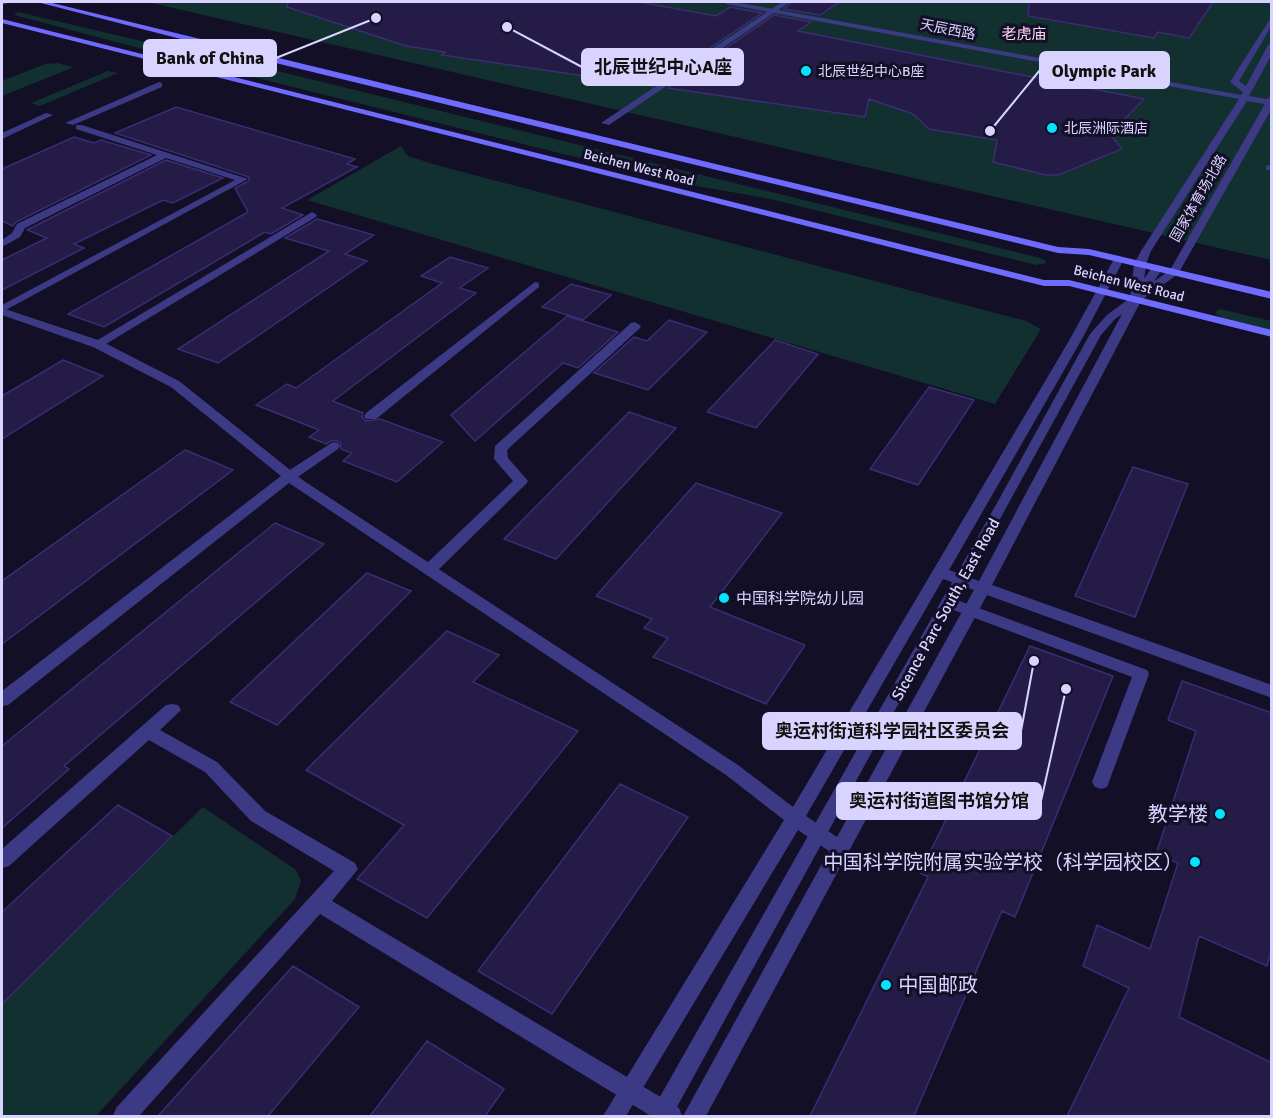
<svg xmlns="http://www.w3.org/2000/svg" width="1273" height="1118" viewBox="0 0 1273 1118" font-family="Signika,'Noto Sans SC',sans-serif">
	<rect width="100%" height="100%" fill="#130f26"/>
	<path fill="#12302f" d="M147 2H1271V260Z
		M18 12 171 48 237 61 1044 259 1047 263 1036 265 766 198 680 183 188 61 14 15Z
		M57 63 74 67 2 96V81L45 64Z
		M108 71 118 73 40 106 31 103Z
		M401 146 408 156 433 164 1026 321 1041 329 995 404 307 200Z
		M1220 309 1271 321V330L1223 318 1216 314V311Z
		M203 807 296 870 301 881 295 899 96 1116H2V1004Z"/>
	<path fill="#241b47" stroke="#3b2d73" stroke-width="1.5" d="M288 2H639L716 16 730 7 762 13 653 86 442 55 445 52 406 46 287 7Z
		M792 2H839L820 15 784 9Z
		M1029 2H1213L1189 38 1158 32 1154 38 1028 16Z
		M774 15 811 22 798 31 1144 99 1110 134 1122 149 1058 175H1046L993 162 997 140 929 129 913 114 869 99 865 117 668 88Z
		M176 107 355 159 347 164 357 167 282 208 303 215 271 234 265 232 104 327 68 314 248 212 235 188 249 181V177L115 133Z
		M74 137 94 143 101 140 151 155 16 222 13 226 2 221V169Z
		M166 160 223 178 173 203 163 200 74 244 84 248 2 290V260L47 238 27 230Z
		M317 219 374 235 345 254 367 261 218 363 178 349 329 251 285 238Z
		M450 257 488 268 460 288 476 293 333 401 363 413 362 417 366 421 380 419 443 442 397 482 343 461 352 453 341 449 340 442 333 440 326 444 309 437 319 430 256 405 287 384 296 388 442 283 421 276Z
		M571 284 611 295 583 320 542 307Z
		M567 316 618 332 578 368 563 363 475 441 451 415Z
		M669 320 707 332 648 390 594 373 634 337 647 341Z
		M775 340 818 354 756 428 707 412Z
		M63 360 103 376 2 439V396Z
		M929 387 974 400 918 485 870 469Z
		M629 412 676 428 556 559 504 539Z
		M185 450 233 470 2 644V581Z
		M1133 467 1188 484 1135 617 1075 596Z
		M696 483 782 513 710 607 805 645 766 704 653 657 668 638 644 628 652 619 596 596Z
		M275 523 324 544 64 766 69 769 2 828V746Z
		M367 573 411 591 277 725 230 702Z
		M447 631 499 655 473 682 578 731 427 918 357 879 404 825 306 770Z
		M1030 646 1113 676 1015 917 1002 911 914 1116H810L928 877 920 873Z
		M1182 681 1272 713V947L1267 966 1199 936 1179 1017 1272 1063V1116H1067L1129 988 1083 966 1097 925 1150 949 1178 863 1156 854 1196 731 1168 720Z
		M620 784 688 817 552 1014 478 971Z
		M118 805 172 836 2 1004V912Z
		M293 966 359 1007 268 1116H158Z
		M427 1041 504 1089 485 1116H370Z"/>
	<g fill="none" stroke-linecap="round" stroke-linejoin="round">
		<path fill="#3d3a85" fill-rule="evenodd" d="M782 2H790L609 125 601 123Z
			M159 82 162 83V87L73 125 65 123Z
			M46 113 53 115 2 139V133Z
			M76 125H82L248 179 2 312V305L235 180 166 158 25 228 20 237 2 247V240L12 233 17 224 157 155 76 129Z
			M1272 164V170H1266V166Z
			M312 212 317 215 316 217 101 347 97 348 91 344Z
			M535 282 539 283V287L376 419H366L364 416 366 413Z
			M635 322 641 326 639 329 507 450 508 458 528 481 526 484 435 573H425L422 569 425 565 513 481 494 459 495 446 631 323Z
			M333 442 338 443 340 446 338 449 295 479H285L283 476 285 473Z
			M949 597 1147 670 1149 674 1107 787 1101 789 1095 787 1092 782 1132 677 943 606 941 602 943 598Z
			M172 704 178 705 181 710 160 730 217 762 265 811 355 863 358 869 332 901 679 1108 682 1116H651L320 914 139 1116H113L116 1108 334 871 251 821 205 772 149 740 9 866 2 868V849L166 705Z"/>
		<path fill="#3d3a85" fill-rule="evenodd" d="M1119 256 1124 259 1082 339 949 570 979 581 1130 299 1153 266H1161L1163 268 1142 299 992 585 1272 685V698L987 595 706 1116H683L829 851 798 830 626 1116H603L784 820 726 775 289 483 8 705 2 706V691L281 476 171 387 93 347 2 315V308L101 341 179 381 304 481 738 765 793 807 1070 339 1114 259ZM943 579 974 590 837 837 806 816Z"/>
		<path fill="#3d3a85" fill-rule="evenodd" d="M2 2H11L2 5Z
			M723 2H735L1241 95 1243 92 1230 82 1272 16V25L1239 81 1246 86 1268 45 1272 43V54L1249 96 1267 99 1272 96V108L1178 274 1115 319 1101 335 672 1116H649L997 503 1090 334 1107 315 1130 298 1134 264 1141 251 1239 99 726 4ZM1247 101 1265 104 1170 270 1143 289 1146 264 1151 251Z"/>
		<path fill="#6f6bff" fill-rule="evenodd" d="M37 2H48L1058 247 1089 249 1272 292V299L1089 255 1058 253 247 56Z
			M2 19 1044 280H1069L1272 330V337L1069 286H1044L2 23Z"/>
	</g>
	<g fill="#00e5ff" stroke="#130f26" stroke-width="2">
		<circle cx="806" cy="71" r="6"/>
		<circle cx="1052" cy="128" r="6"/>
		<circle cx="724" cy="598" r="6"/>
		<circle cx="1220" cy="814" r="6"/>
		<circle cx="1195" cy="862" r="6"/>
		<circle cx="886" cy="985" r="6"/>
	</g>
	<g text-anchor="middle" stroke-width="6" stroke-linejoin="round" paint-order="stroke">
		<g font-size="14" fill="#d9d4ff" stroke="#130f26">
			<text transform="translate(948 29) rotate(11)" y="5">天辰西路</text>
			<text transform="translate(639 167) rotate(14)" y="5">Beichen West Road</text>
			<text transform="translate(1198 198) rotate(-60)" y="5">国家体育场北路</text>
			<text transform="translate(1129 283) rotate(14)" y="5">Beichen West Road</text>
		</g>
		<g font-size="14" fill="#d9d4ff" stroke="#130f26" text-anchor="start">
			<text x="818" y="76">北辰世纪中心B座</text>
			<text x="1064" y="133">北辰洲际酒店</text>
		</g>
		<g font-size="15" fill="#ffd6f0" stroke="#130f26">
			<text x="1024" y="39">老虎庙</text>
		</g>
		<g font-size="16" fill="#d9d4ff" stroke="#130f26" text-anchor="start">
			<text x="736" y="604">中国科学院幼儿园</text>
		</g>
		<g font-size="16" fill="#d9d4ff" stroke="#130f26">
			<text transform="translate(945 609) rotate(-61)" y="6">Sicence Parc South, East Road</text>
		</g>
		<g font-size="20" fill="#d9d4ff" stroke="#130f26" text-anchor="end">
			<text x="1208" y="821">教学楼</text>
			<text x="1183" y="869">中国科学院附属实验学校（科学园校区）</text>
			<text x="898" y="992" text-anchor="start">中国邮政</text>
		</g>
	</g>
	<path fill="none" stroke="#d9d4ff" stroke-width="2" d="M376 18L276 58M507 27L582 67M990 131L1040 70M1034 661L1021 731M1066 689L1041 801"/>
	<g fill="#d9d4ff" stroke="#130f26" stroke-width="2">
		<circle cx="376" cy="18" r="6"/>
		<circle cx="507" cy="27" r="6"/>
		<circle cx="990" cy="131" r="6"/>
		<circle cx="1034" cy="661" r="6"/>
		<circle cx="1066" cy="689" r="6"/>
	</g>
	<g fill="#d9d4ff" stroke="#d9d4ff" stroke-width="2">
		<rect x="144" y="40" width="132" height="36" rx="6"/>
		<rect x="582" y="49" width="161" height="36" rx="6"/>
		<rect x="1040" y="52" width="129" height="36" rx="6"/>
		<rect x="763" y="713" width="258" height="36" rx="6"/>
		<rect x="837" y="783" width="204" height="36" rx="6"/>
	</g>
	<g font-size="18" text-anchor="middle" font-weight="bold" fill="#111">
		<text x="210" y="64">Bank of China</text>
		<text x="663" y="73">北辰世纪中心A座</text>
		<text x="1104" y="77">Olympic Park</text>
		<text x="892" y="737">奥运村街道科学园社区委员会</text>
		<text x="939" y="807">奥运村街道图书馆分馆</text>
	</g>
	<rect width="1273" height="1118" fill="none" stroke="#d9d4ff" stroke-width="6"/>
</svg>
